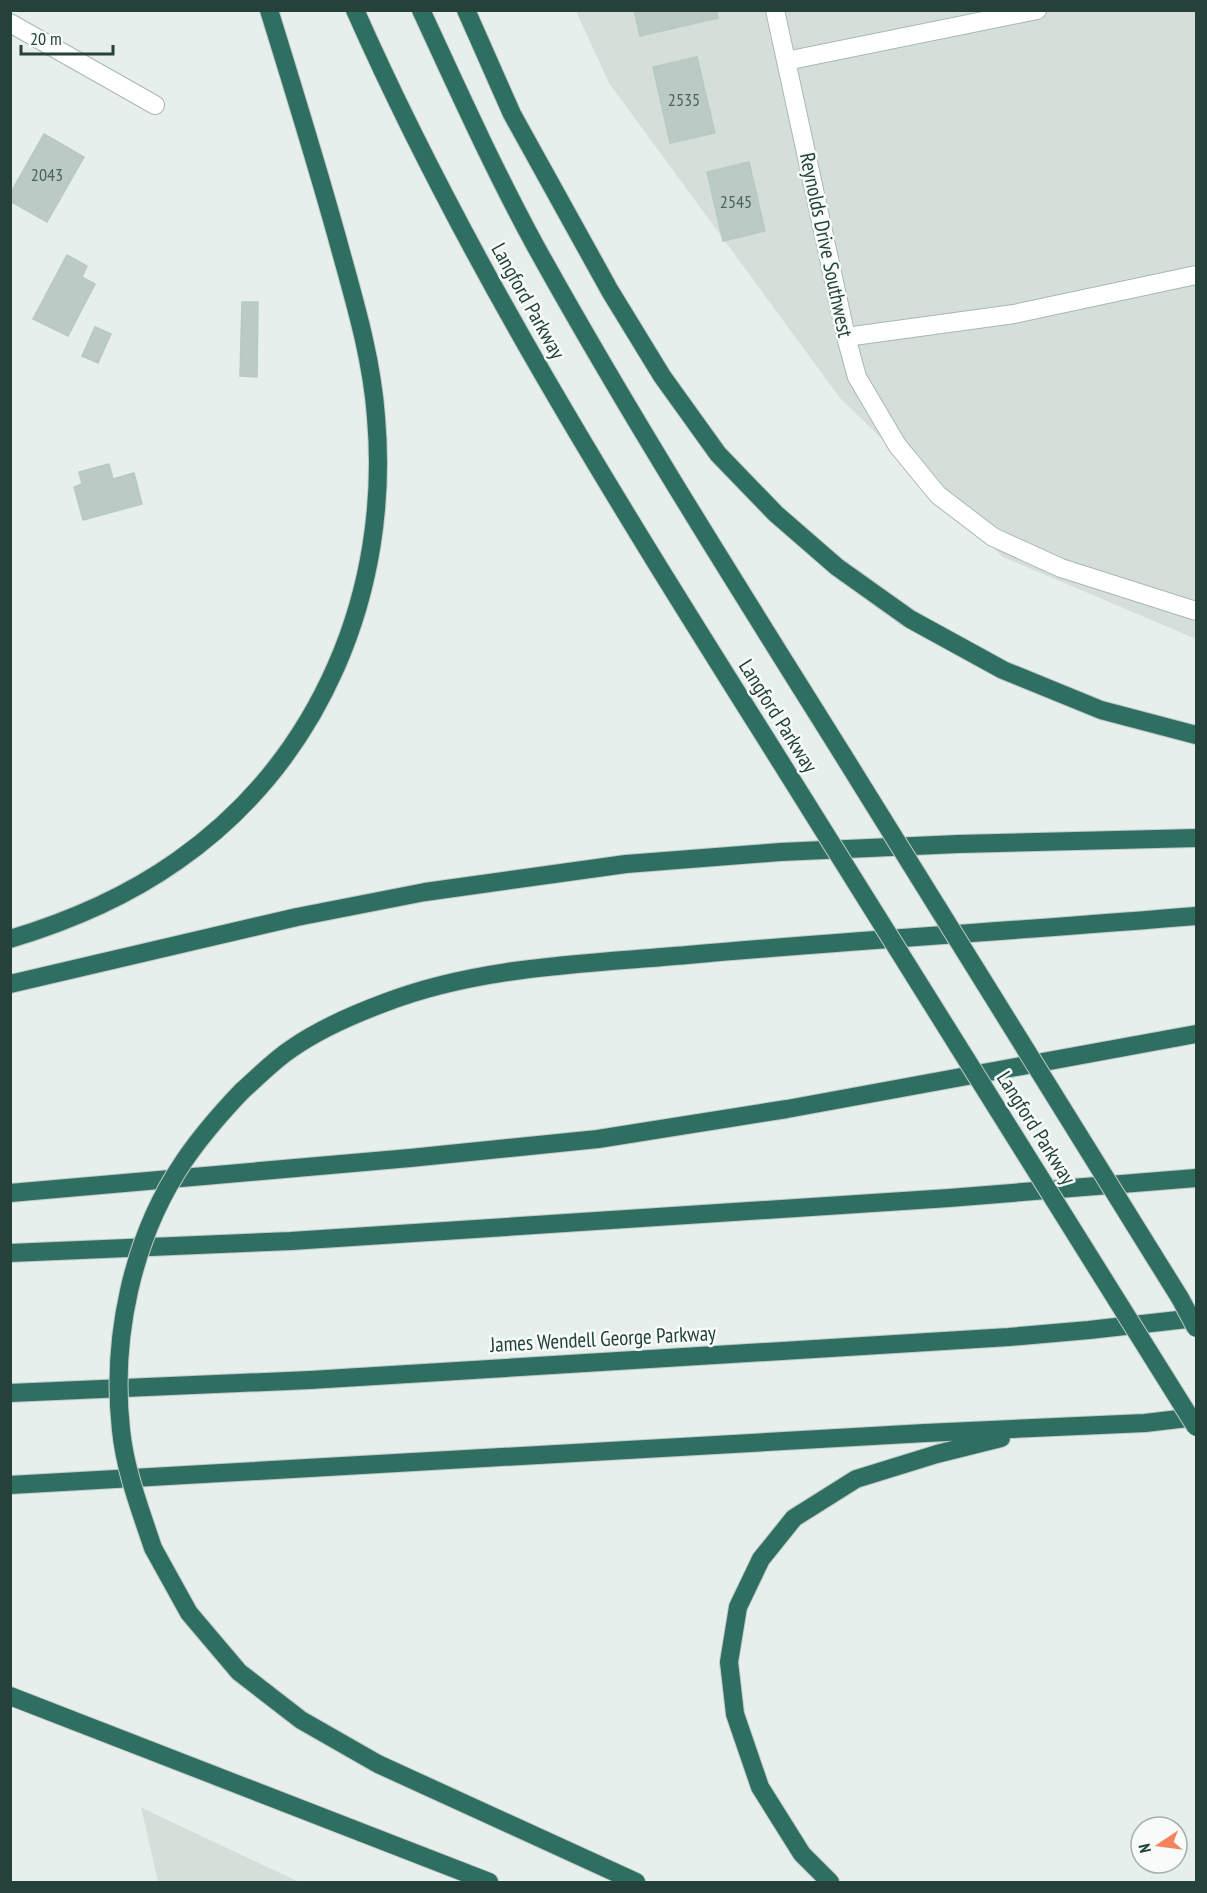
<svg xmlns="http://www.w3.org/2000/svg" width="1207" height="1893" viewBox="0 0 1207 1893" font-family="'PT Sans Narrow',sans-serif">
	<rect width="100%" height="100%" fill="#e6efeb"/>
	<path fill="#d4dfda" d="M576 11H1196V639L1003 557 840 398 609 83Z
		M141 1807 142 1808 299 1882H158Z"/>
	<path fill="#bbcac4" stroke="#b8c9c2" stroke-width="1.5" d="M634 10H716L718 18 640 36Z
		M697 57 715 133 670 143 653 67Z
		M44 134 84 157 47 222 10 201V194Z
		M749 162 765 231 723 241 707 172Z
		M67 255 87 266 82 277 95 284 68 336 33 319Z
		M242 302H258L257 377 240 376Z
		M95 327 111 334 98 363 82 356Z
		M109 464 113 479 134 473 142 504 83 520 74 487 82 484 79 472Z"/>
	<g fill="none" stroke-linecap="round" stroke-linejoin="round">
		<g stroke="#a8b8b2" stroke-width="20">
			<path id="minor" d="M775 10 846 337 857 377 897 445 938 495 993 537 1061 568 1196 611
				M10 23 155 105
				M786 61 1037 10
				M846 337 1014 314 1196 275"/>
		</g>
		<g stroke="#c2cac8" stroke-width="20">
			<path id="highway" d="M355 10C472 274 627 517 780 761
				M421 10C458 90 494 170 536 247 632 420 738 587 843 755
				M466 10 512 114 610 291 662 376 718 454 776 514 837 567 910 619 1003 670 1101 710 1196 735
				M10 939C70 921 126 897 177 861 321 760 391 591 376 417 372 361 356 306 341 252 319 171 294 91 269 10
				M10 984 297 917 425 892 626 864 780 852 958 844 1196 838
				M242 1091C258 1077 273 1061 291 1049 318 1030 352 1015 384 1003 479 966 586 964 687 955 857 940 1027 930 1196 916
				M10 1193 410 1158 598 1139 787 1109 1196 1034
				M10 1253 291 1241 949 1198 1196 1178
				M1152 1253 1180 1298
				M10 1393 310 1380 1009 1337 1089 1330 1196 1318
				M10 1485 925 1433 1145 1423 1196 1417
				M153 1548 189 1613 239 1672 301 1720 378 1764 636 1882
				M10 1696 489 1882
				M830 1882 802 1854 760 1787 735 1714 729 1662 738 1607 761 1559 794 1518 856 1479 937 1454 1001 1438"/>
		</g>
		<use href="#minor" stroke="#fff" stroke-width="18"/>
		<use href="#highway" stroke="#2f6f62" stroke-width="18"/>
		<g stroke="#c2cac8" stroke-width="20" stroke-linecap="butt">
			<path id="highway-bridge" d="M843 755 1152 1253
				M780 761 1196 1427
				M1180 1298 1196 1328
				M153 1548C140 1509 125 1470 121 1430 111 1338 132 1238 184 1161 201 1136 221 1113 242 1091"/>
		</g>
		<use href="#highway-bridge" stroke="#2f6f62" stroke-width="18"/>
	</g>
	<g text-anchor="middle" stroke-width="5" stroke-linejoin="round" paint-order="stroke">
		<g font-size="18" fill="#4a645c">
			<text x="684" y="106">2535</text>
			<text x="47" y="181">2043</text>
			<text x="736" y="208">2545</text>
		</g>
		<g font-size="21" fill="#24423a" stroke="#f7fbf9">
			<text transform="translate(826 245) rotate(78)" y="7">Reynolds Drive Southwest</text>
			<text transform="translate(528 301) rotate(61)" y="7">Langford Parkway</text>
			<text transform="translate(778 716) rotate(58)" y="7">Langford Parkway</text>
			<text transform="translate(1036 1128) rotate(58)" y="7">Langford Parkway</text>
			<text transform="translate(603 1339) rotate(-3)" y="7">James Wendell George Parkway</text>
		</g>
	</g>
	<rect width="1207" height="1893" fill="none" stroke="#24423a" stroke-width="24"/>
	<g transform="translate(1159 1845) rotate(257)"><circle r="28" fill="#f7fbf9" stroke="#a3b1ad" stroke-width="1.5"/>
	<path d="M0-4.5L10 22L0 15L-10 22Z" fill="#f4845f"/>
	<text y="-9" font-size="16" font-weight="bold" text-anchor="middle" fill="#24423a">N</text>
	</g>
	<path d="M21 45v9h92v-9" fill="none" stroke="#24423a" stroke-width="3"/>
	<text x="30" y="45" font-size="18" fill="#24423a" stroke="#f7fbf9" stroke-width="4.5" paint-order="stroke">20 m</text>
</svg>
